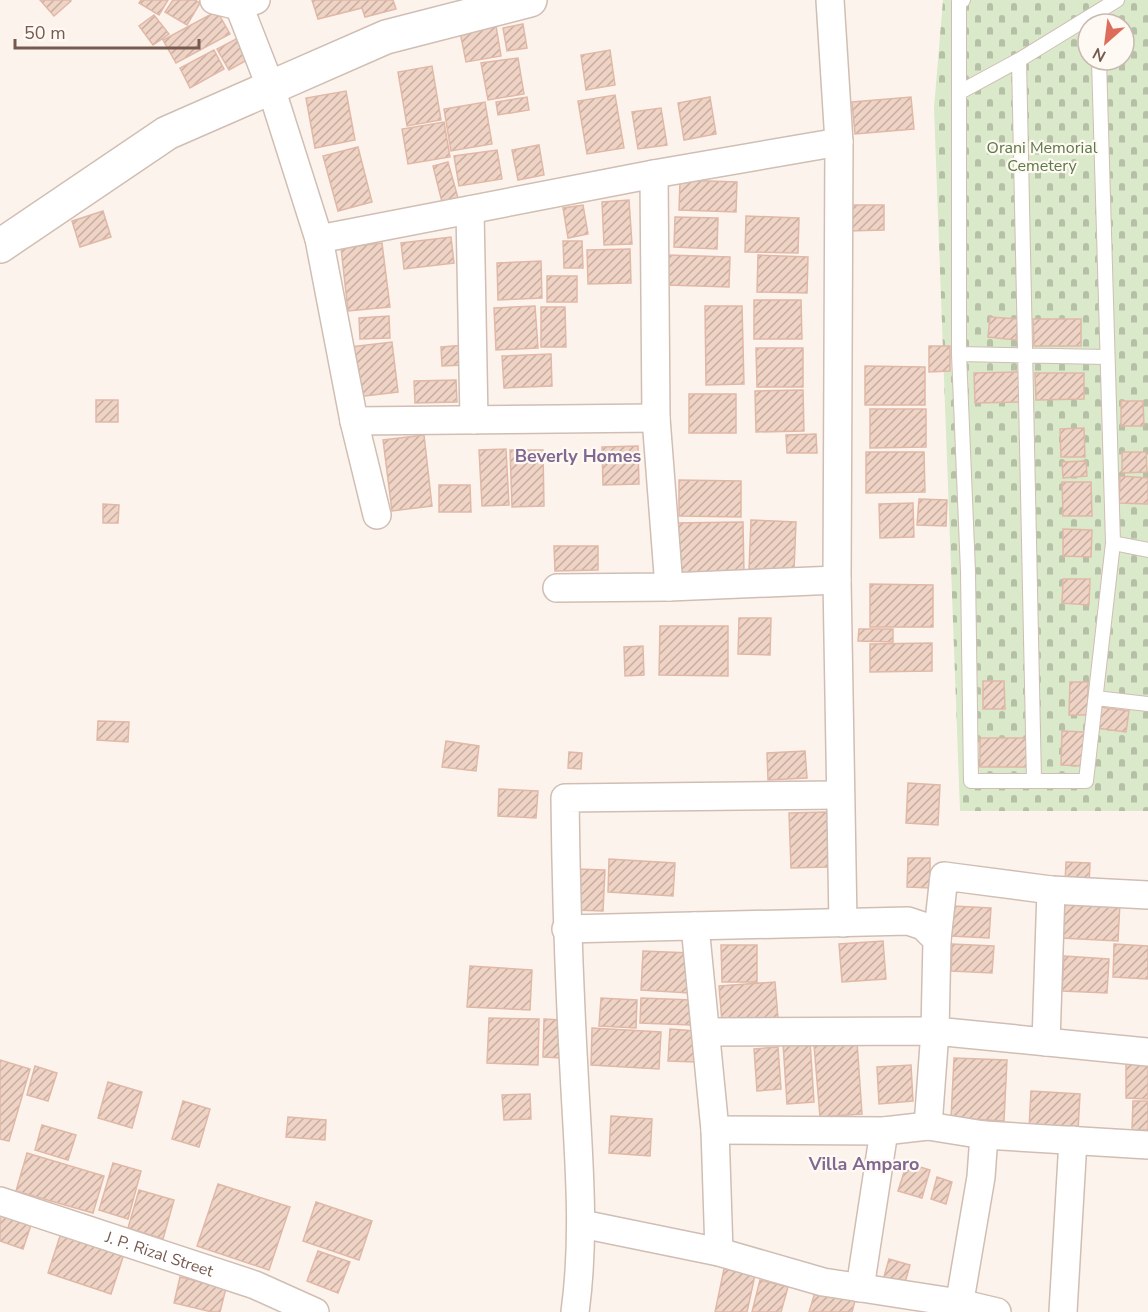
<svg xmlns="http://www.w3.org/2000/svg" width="1148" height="1312" viewBox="0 0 1148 1312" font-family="'Nunito Sans',sans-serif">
	<defs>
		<pattern id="cemetery-stones" width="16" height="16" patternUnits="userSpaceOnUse" patternTransform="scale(1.5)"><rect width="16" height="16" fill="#d9e9ca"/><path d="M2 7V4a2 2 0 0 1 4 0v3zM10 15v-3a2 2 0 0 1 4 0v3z" fill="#b5c0a6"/></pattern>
		<pattern id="building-hatch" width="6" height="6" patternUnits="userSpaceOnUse" patternTransform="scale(1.5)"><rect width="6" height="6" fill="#efd3c5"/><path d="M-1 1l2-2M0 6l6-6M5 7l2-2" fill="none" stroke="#c6aea2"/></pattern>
	</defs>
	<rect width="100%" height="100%" fill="#fcf4ec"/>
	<path fill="url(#cemetery-stones)" fill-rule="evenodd" d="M943 0H1148V811H960L934 108ZM1088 24H1124V60H1088Z"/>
	<path fill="url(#building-hatch)" stroke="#e1b8a7" stroke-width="1.5" d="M40 0H70L71 1 54 16Z
		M141 0H168L159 15 139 3Z
		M173 0H195L200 3 187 25 165 12Z
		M312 0H393L396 9 365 17 362 8 318 19Z
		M217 11 230 34 176 63 163 40Z
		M154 15 169 34 153 45 139 26Z
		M523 24 527 48 507 51 503 28Z
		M496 26 501 56 466 62 460 32Z
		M238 38 249 59 229 70 217 49Z
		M214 50 224 69 190 88 180 68Z
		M610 50 615 85 586 90 581 55Z
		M518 58 524 94 488 100 481 63Z
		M432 66 441 120 407 126 398 72Z
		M346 91 355 140 315 148 306 98Z
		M615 95 624 148 587 154 578 101Z
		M527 97 529 110 498 115 496 102Z
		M710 97 716 134 684 140 678 103Z
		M911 97 914 129 855 134 852 102Z
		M485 102 492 144 451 151 444 109Z
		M661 108 667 145 638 149 632 112Z
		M444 122 450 157 408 164 402 129Z
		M539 145 544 175 518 180 512 150Z
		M358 147 372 202 338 211 323 156Z
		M497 150 502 179 459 186 454 156Z
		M448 162 458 198 442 202 433 166Z
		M680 180 737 182 736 212 679 210Z
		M629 200 632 244 604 245 602 202Z
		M583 205 588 234 568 238 563 208Z
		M848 205H884V230L848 231Z
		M103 211 111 237 80 247 72 221Z
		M746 216 799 218 798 253 745 252Z
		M675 217 718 218 717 249 674 247Z
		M451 237 454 263 404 269 401 243Z
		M563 241H582L583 268H564Z
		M382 243 390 307 348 311 341 248Z
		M630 249 631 283 588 284 587 250Z
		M668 255 730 257 729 287 667 285Z
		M758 255 808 257 807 293 757 292Z
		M541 261 542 298 498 300 497 263Z
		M547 276H577V302H547Z
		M754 300H801L802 339H754Z
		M535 306 538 348 496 350 494 308Z
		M705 306H742L744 384 706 385Z
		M541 307H565L566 347H541Z
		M389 316 390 338 360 339 359 318Z
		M990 317 1018 319 1016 340 988 337Z
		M1033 319H1081V346H1034Z
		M392 342 398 392 357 397 350 347Z
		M465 345V365L442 366 441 347Z
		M929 346H950V371L929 372Z
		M756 348H803V387H757Z
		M551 354 552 386 504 388 502 356Z
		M865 366 925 367V405H865Z
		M1022 372 1023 402 975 403 974 373Z
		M1035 373H1084V399L1036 400Z
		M456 380 457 402 415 403 414 381Z
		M803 390 804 431 756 432 755 391Z
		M689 394H736V433H689Z
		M96 400H118V422H96Z
		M1121 401H1143L1144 426H1121Z
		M870 409H926V447L870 448Z
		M1084 428 1085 457H1061L1060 429Z
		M816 434 817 453H787L786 435Z
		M424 435 432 506 392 511 383 440Z
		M638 446 639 484 603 485 602 447Z
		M506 449 509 505 482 506 479 450Z
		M510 450H543L544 506 512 507Z
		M866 452H924L925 492 866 493Z
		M1122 452H1146L1147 472 1122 473Z
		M1086 461 1087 476 1063 478 1062 462Z
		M1120 476 1148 478V504L1119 503Z
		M679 480 741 481V517L679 516Z
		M1062 482H1091L1092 516H1063Z
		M439 485H470L471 512H439Z
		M919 499 947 500 946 526 917 525Z
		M913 503 914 537 880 538 879 504Z
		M103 504 119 505 118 523H103Z
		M751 520 796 522 794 570 749 569Z
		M743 522 744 573 675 574 673 523Z
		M1063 529 1092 530 1091 557 1063 556Z
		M554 546H598V570L555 571Z
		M1063 579H1090L1089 605 1062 603Z
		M870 584 933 585V627H870Z
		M739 618H771L770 655 738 654Z
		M660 626H728V676L659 675Z
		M859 629H893V642L858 641Z
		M932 643V671L870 672V644Z
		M643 646 644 675 625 676 624 647Z
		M983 681H1004L1005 709H983Z
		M1070 682H1088V715H1069Z
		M1100 707 1129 711 1126 732 1096 728Z
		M98 721 129 722 128 742 97 740Z
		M1062 731 1084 732 1083 766 1061 765Z
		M980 738H1028V767H980Z
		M446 741 479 746 476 771 442 767Z
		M805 751 807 778 768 780 767 753Z
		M569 752 582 753 581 769 568 768Z
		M908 783 940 785 938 825 906 823Z
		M499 789 538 791 536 818 498 816Z
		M827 812 829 867 791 868 789 813Z
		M908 858H930V888L907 887Z
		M609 859 675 863 673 896 608 892Z
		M1066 862 1090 863 1089 885 1065 883Z
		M577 869 605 870 603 911 575 910Z
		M1063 899 1120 902 1118 941 1061 938Z
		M953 906 991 908 989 938 951 936Z
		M883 941 886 979 842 982 839 944Z
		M952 944 994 946 992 973 951 971Z
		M1114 944 1148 946V979L1113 977Z
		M721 945H757V982H722Z
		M643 951 691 953 689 993 641 990Z
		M1064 956 1109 959 1107 993 1062 991Z
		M470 966 532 970 530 1010 467 1007Z
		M775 982 778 1018 722 1022 719 986Z
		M601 998 637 1000 636 1028 599 1026Z
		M641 998 692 1000 690 1025 640 1023Z
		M489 1018 539 1019 538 1065 487 1063Z
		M544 1019 561 1020 560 1058 543 1057Z
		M592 1028 661 1032 659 1069 591 1065Z
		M670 1029 696 1031 695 1062 668 1061Z
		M810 1041 814 1102 787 1104 783 1043Z
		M857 1042 862 1114 820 1117 814 1045Z
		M778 1047 781 1089 757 1091 754 1049Z
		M1126 1057H1148V1099L1126 1098Z
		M954 1058 1007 1060 1004 1121 951 1118Z
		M0 1060 30 1069 9 1141 0 1139Z
		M911 1065 913 1101 879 1104 877 1067Z
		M35 1066 57 1073 48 1101 27 1095Z
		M108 1082 142 1092 132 1128 98 1118Z
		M1031 1091 1080 1094 1078 1131 1029 1129Z
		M530 1094 531 1119 504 1120 502 1095Z
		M183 1101 210 1109 199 1147 172 1139Z
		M1133 1101H1148V1130H1132Z
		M611 1116 652 1119 650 1156 609 1153Z
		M288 1117 326 1120 325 1140 286 1137Z
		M42 1125 76 1135 68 1160 35 1150Z
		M27 1153 104 1176 93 1213 16 1191Z
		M113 1163 141 1171 128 1219 99 1210Z
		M907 1163 930 1170 922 1198 898 1191Z
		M937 1177 952 1182 946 1204 931 1199Z
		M218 1184 290 1207 269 1270 197 1246Z
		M139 1190 174 1200 163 1239 128 1228Z
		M316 1202 372 1221 359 1260 303 1241Z
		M0 1212 32 1222 23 1249 0 1241Z
		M62 1230 125 1251 111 1294 48 1273Z
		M318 1251 350 1262 338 1293 307 1281Z
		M889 1259 910 1265 904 1286 883 1280Z
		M724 1269 755 1275 747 1312H715Z
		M180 1277 226 1288 220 1312H212L174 1303Z
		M760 1280 788 1287 781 1312H752Z
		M816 1289 855 1301 852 1312H809Z"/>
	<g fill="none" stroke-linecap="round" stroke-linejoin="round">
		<g stroke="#d0beb4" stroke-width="16">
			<path id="service" d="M963 0 959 2V354L968 572 971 781H1086L1113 543 1099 60
				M1019 60 1034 781
				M960 92 1019 60 1117 0
				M959 354 1107 357
				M1113 543 1148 550
				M1096 698 1148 704"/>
		</g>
		<g stroke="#d0beb4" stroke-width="30">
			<g id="minor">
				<path d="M214 0 239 6 256 0"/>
				<path d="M830 0 839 142 837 580 843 923"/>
				<path d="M239 6 271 88 319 239 354 421 377 515"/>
				<path d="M654 174 656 418 669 587"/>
				<path d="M470 210 474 420"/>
				<path d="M319 239 654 174 839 142"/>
				<path d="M354 421 656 418"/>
				<path d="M557 588 669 587 837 580"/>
				<path d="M695 926 715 1130 719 1252"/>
				<path d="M566 929 908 921 923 926 937 940 935 1031 928 1126"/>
				<path d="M937 940 944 876 1051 890 1148 895"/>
				<path d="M707 1032 935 1031 1148 1052"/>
				<path d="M1046 1042 1051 890"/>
				<path d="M715 1130 884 1131 928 1126 984 1135 1148 1145"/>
				<path id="s1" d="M0 1201 255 1285 315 1312"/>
				<path d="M582 1224 719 1252 823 1282 959 1303 997 1312"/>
				<path d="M860 1288 884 1131"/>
				<path d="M575 1312C586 1232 578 1152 574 1071 569 980 566 889 565 798L840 795"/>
				<path d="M958 1312 981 1177 984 1135"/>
				<path d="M1063 1312 1073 1140"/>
			</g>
		</g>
		<g stroke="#d0beb4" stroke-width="36">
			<path id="tertiary" d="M0 246 167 133 386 37 530 0"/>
		</g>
		<use href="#service" stroke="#fff" stroke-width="14"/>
		<use href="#minor" stroke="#fff" stroke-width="27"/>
		<use href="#tertiary" stroke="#fff" stroke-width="33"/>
	</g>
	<g text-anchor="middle" stroke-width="4.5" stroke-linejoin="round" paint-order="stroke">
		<g font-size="16" fill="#5b7a48" stroke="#fef9f2">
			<text x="1042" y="153">Orani Memorial<tspan x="1042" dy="18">Cemetery</tspan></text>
		</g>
		<g font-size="16" fill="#765a50" stroke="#fef9f2">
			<text dy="6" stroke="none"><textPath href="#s1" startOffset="168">J. P. Rizal Street</textPath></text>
		</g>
		<g font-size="18" font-weight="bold" fill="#806891" stroke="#fef9f2">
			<text x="578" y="462">Beverly Homes</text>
			<text x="864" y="1170">Villa Amparo</text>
		</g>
	</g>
	<g transform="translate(1106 42) rotate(208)"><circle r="28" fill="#fef9f2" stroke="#c8b9b1" stroke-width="1.5"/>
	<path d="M0-4.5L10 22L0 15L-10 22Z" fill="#dc6d5a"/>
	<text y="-9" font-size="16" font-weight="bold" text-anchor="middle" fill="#765a50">N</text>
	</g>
	<path d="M15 39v9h184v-9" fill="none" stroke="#765a50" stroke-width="3"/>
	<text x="24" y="39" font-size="18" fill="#765a50" stroke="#fef9f2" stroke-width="4.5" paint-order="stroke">50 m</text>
</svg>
